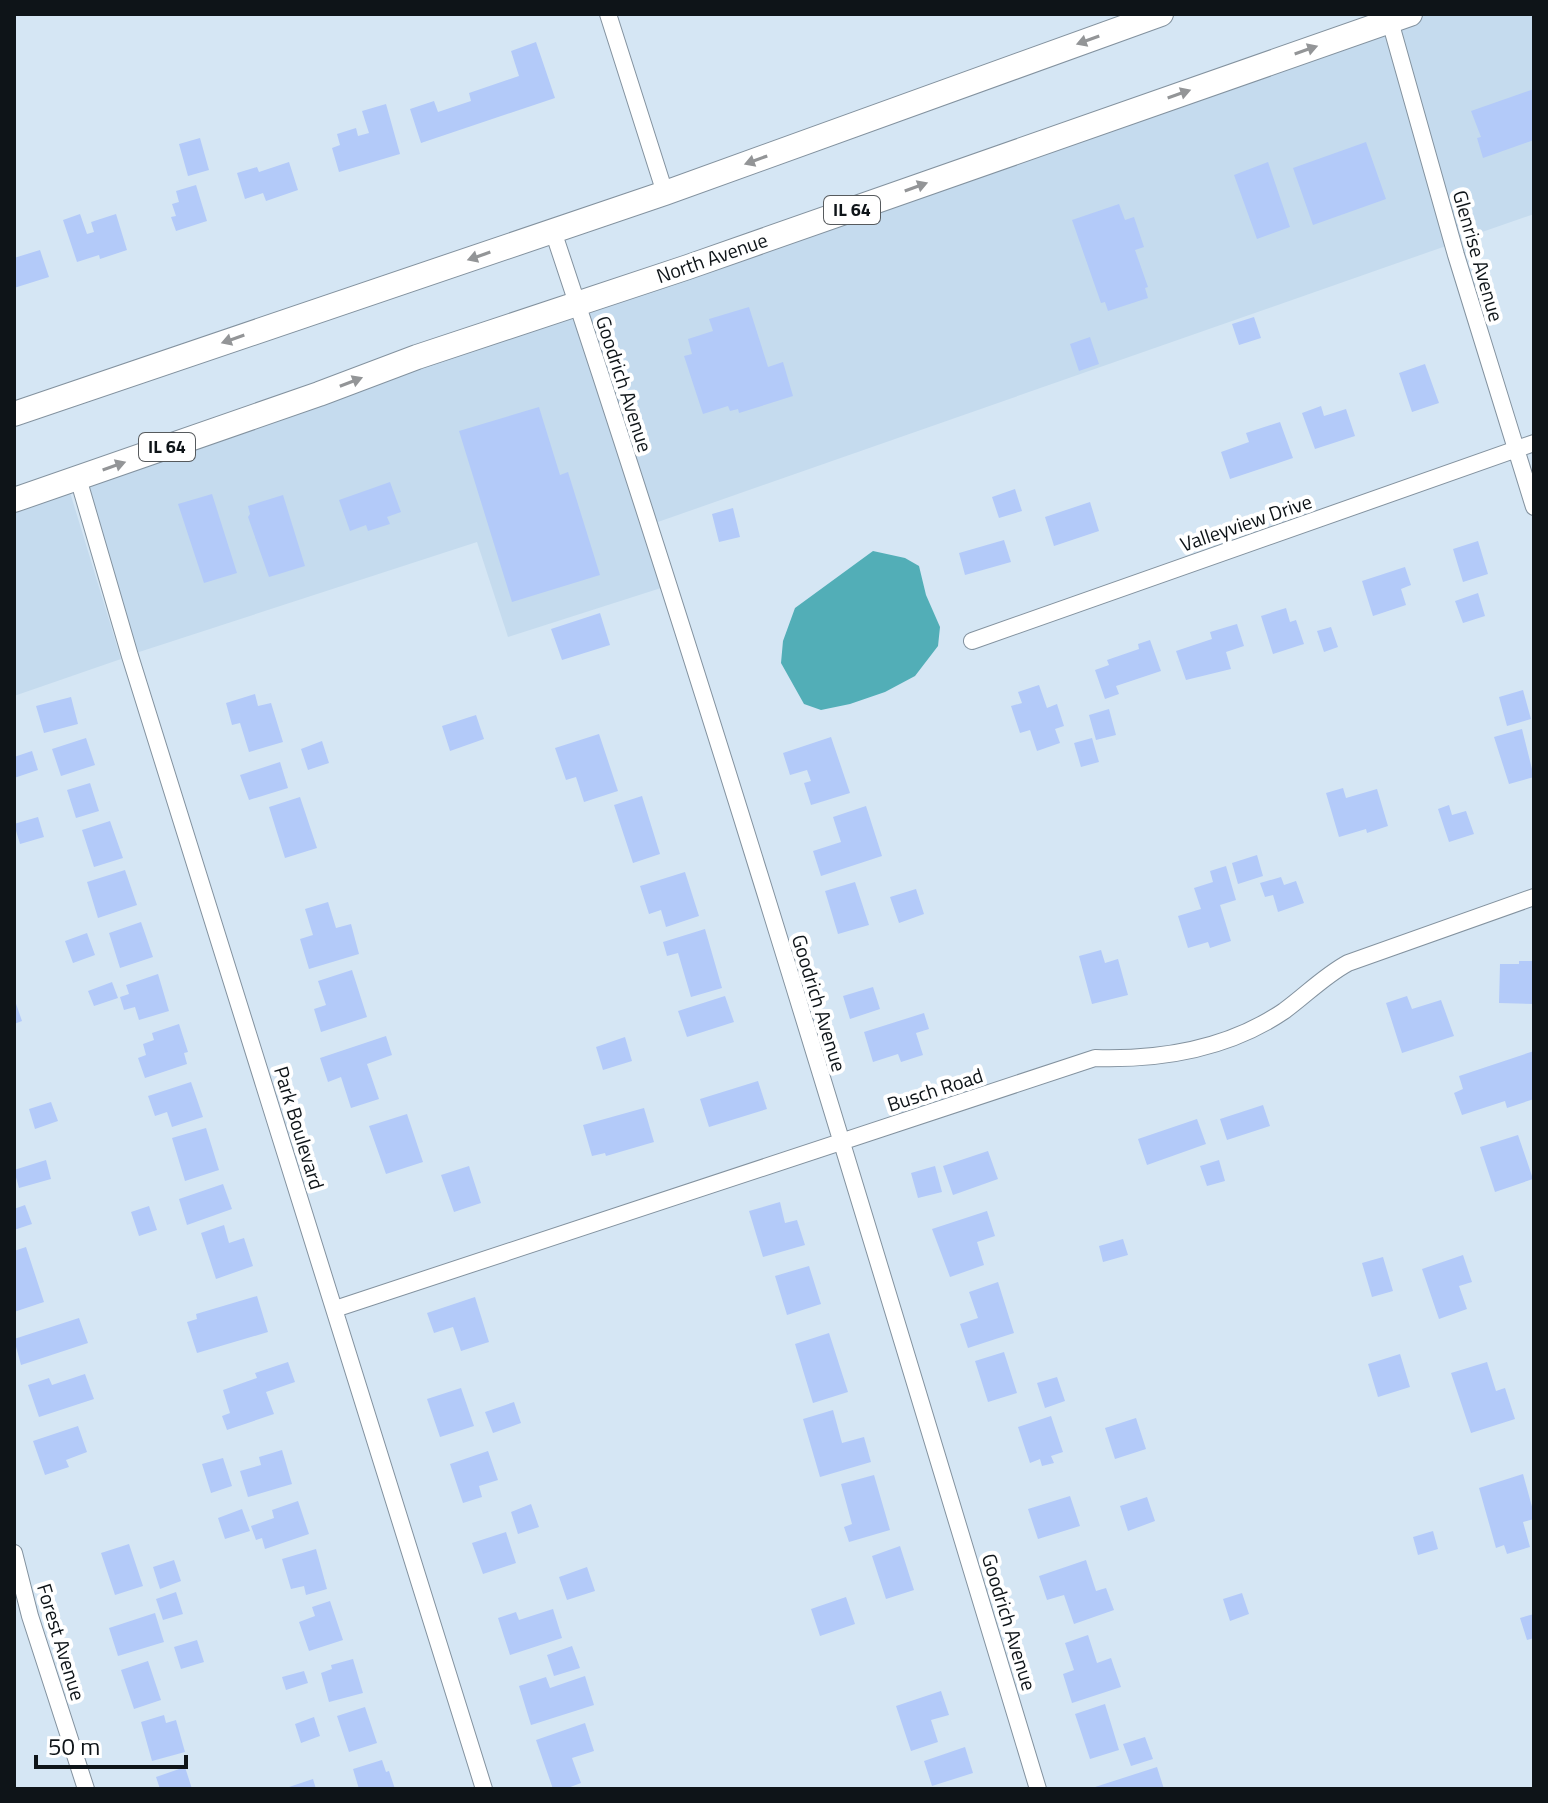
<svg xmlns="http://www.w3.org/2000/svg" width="1548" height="1803" viewBox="0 0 1548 1803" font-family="'Titillium Web',sans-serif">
	<rect width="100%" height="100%" fill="#d5e6f4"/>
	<path fill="#c5dbee" d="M1428 14H1534V214L1459 240 1398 25Z
		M1387 31 1446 246 655 523 586 308Z
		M572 310 661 588 508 637 477 542 136 653 84 482Z
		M69 489 121 659 14 696V508Z"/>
	<path fill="#52aeb7" d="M873 551 905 558 919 566 926 595 940 627 938 646 915 676 885 692 850 704 821 710 804 704 781 663 783 641 795 608Z"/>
	<path fill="#b3caf9" d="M536 42 555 98 421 143 410 109 434 101 438 112 471 101 469 93 519 76 511 51Z
		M1534 89V140L1483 158 1477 138 1481 137 1471 111Z
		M386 104 400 154 339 172 332 148 340 145 337 134 356 128 358 136 369 133 362 111Z
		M200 138 209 170 188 176 179 144Z
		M1366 142 1386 199 1313 225 1293 168Z
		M289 162 298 190 266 201 263 193 245 199 237 173 257 167 259 172Z
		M1268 162 1290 227 1257 239 1234 175Z
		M196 185 207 221 176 231 171 217 176 216 172 204 179 202 176 191Z
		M1119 204 1125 220 1134 217 1144 247 1135 250 1148 287 1145 288 1148 298 1108 311 1105 302 1101 303 1072 220Z
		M80 214 87 234 94 232 91 222 116 214 127 250 100 259 99 255 77 262 63 220Z
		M40 250 49 277 14 288V258Z
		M749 307 768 367 783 362 793 396 739 413 738 409 730 411 728 406 703 414 684 356 692 354 688 339 713 331 709 319Z
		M1254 317 1261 338 1239 345 1232 324Z
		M1090 337 1099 364 1079 371 1070 344Z
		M1425 364 1439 403 1412 412 1399 373Z
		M1321 406 1324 416 1346 409 1355 436 1315 449 1302 413Z
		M539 407 560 475 568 472 600 575 512 602 459 431Z
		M1280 422 1293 458 1230 479 1221 452 1249 442 1246 433Z
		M390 482 401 512 387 517 390 524 368 531 366 525 350 531 339 500Z
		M1015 489 1022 511 999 518 992 497Z
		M212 494 237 573 204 583 178 504Z
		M283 495 305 566 269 577 248 517 250 514 248 506Z
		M1090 502 1099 531 1054 546 1045 517Z
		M733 508 740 537 719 542 712 514Z
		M1004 540 1011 562 965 575 959 553Z
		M1478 541 1488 574 1463 582 1453 549Z
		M1405 567 1411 585 1401 589 1406 605 1373 616 1362 581Z
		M1478 593 1485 616 1463 623 1455 601Z
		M1286 608 1290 622 1296 620 1304 644 1273 654 1261 616Z
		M600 613 610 645 562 660 551 629Z
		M1237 624 1244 646 1226 652 1231 669 1186 680 1176 651 1212 639 1210 632Z
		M1331 627 1338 647 1324 652 1317 631Z
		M1150 640 1161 671 1116 686 1119 694 1105 699 1095 670 1109 665 1107 660 1139 649 1138 644Z
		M1039 685 1047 708 1057 704 1064 726 1055 729 1060 743 1037 751 1030 730 1020 733 1011 706 1022 703 1018 692Z
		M1523 690 1531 719 1507 726 1499 697Z
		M255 694 258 706 271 703 283 742 249 752 240 723 232 725 226 703Z
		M71 697 78 724 44 733 36 706Z
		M1109 709 1116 735 1096 740 1089 715Z
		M476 715 484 739 450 751 442 726Z
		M1522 729 1534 777 1509 784 1494 737Z
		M599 734 618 791 584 802 576 777 566 780 555 748Z
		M831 737 850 793 811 805 804 783 811 781 807 770 790 775 783 753Z
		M86 738 95 765 61 776 52 749Z
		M1092 738 1099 762 1081 767 1074 743Z
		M322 741 329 763 308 770 301 749Z
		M32 751 38 770 14 778V757Z
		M280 762 288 788 249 800 240 775Z
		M90 783 99 811 76 818 67 790Z
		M1343 788 1346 798 1377 789 1388 826 1367 833 1366 829 1339 837 1326 793Z
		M642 796 660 854 633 863 614 805Z
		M300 797 317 848 285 858 269 807Z
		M1449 805 1452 815 1466 811 1474 834 1449 842 1438 809Z
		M866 806 882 856 821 876 813 851 841 842 833 817Z
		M38 817 44 837 20 844 14 824Z
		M110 821 123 858 94 867 82 830Z
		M1257 855 1263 876 1238 884 1232 863Z
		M1226 866 1236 900 1220 905 1231 941 1210 948 1208 942 1188 948 1178 916 1201 909 1194 888 1213 882 1210 871Z
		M125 870 137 905 98 918 87 882Z
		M685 872 699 916 666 927 661 910 649 914 640 886Z
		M1281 877 1284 885 1296 881 1304 903 1278 912 1273 895 1265 897 1260 883Z
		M855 882 869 925 838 934 825 891Z
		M916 889 924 914 899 923 890 897Z
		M328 902 336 928 351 924 359 954 309 969 300 939 313 935 305 909Z
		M141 922 153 957 120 968 109 933Z
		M705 929 722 988 691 997 678 953 667 956 663 942Z
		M87 933 95 955 73 963 65 941Z
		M1101 950 1105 963 1118 959 1128 995 1092 1004 1079 956Z
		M1519 961H1534V1004L1499 1003 1500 964H1519Z
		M352 970 367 1017 321 1032 314 1009 326 1005 318 981Z
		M158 974 169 1011 139 1020 135 1007 124 1010 120 997 129 994 126 985Z
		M112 982 118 998 94 1006 88 991Z
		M873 987 880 1009 850 1019 843 996Z
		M725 996 734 1022 687 1037 678 1011Z
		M1407 996 1412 1009 1441 1000 1454 1036 1402 1053 1386 1003Z
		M14 998 22 1021 14 1024Z
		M924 1013 929 1029 916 1033 923 1055 901 1062 898 1054 873 1062 864 1032Z
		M179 1024 188 1052 184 1053 187 1064 145 1078 138 1058 146 1055 143 1044 154 1040 152 1033Z
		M386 1036 392 1055 367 1064 379 1099 351 1108 341 1077 328 1082 320 1058Z
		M625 1037 632 1061 603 1070 596 1047Z
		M1534 1051V1099L1507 1108 1505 1101 1462 1115 1454 1093 1463 1089 1459 1076Z
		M758 1081 767 1109 709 1127 700 1099Z
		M191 1082 203 1117 172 1127 167 1112 155 1116 148 1096Z
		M51 1102 58 1121 35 1129 29 1109Z
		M1263 1105 1270 1126 1227 1140 1220 1119Z
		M644 1108 654 1142 606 1156 605 1153 592 1156 583 1125Z
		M407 1114 423 1162 386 1174 369 1126Z
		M1197 1119 1206 1144 1147 1165 1138 1139Z
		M206 1128 219 1170 185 1181 172 1138Z
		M1518 1135 1533 1179 1495 1192 1480 1147Z
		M988 1151 998 1179 953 1195 943 1166Z
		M46 1160 51 1179 19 1188 14 1170Z
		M1219 1160 1225 1181 1207 1186 1200 1166Z
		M469 1166 481 1203 454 1212 441 1175Z
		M935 1166 942 1192 918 1198 911 1173Z
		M223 1184 232 1209 187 1225 179 1199Z
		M780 1202 785 1223 797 1220 805 1245 763 1257 749 1211Z
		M25 1205 32 1224 14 1230V1209Z
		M149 1206 157 1230 139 1236 131 1212Z
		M987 1211 995 1236 977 1242 984 1265 950 1277 932 1229Z
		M224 1225 229 1243 244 1238 253 1266 216 1279 201 1233Z
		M1123 1239 1128 1255 1103 1262 1099 1246Z
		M26 1247 44 1302 14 1312V1251Z
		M1463 1255 1472 1282 1459 1286 1467 1309 1439 1319 1422 1269Z
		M1383 1257 1393 1291 1372 1297 1362 1263Z
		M809 1266 821 1304 787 1315 775 1276Z
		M998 1282 1014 1333 968 1348 960 1324 978 1318 969 1292Z
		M257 1296 268 1332 197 1353 187 1322 197 1319 196 1314Z
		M475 1297 489 1342 461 1351 453 1327 434 1333 427 1313Z
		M79 1318 88 1343 21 1365 14 1339Z
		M829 1333 848 1392 813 1403 795 1344Z
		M1004 1352 1017 1393 988 1402 975 1361Z
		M1400 1354 1410 1387 1378 1397 1368 1364Z
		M288 1362 295 1382 266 1392 274 1414 227 1430 222 1416 230 1413 223 1390 257 1378 255 1373Z
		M1487 1362 1496 1391 1505 1388 1515 1419 1471 1433 1451 1373Z
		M85 1374 94 1399 39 1417 28 1385 49 1378 52 1385Z
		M1057 1377 1065 1401 1045 1408 1037 1383Z
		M461 1388 474 1426 440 1437 427 1399Z
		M514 1402 521 1423 493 1433 485 1412Z
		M833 1410 842 1443 864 1437 871 1462 820 1477 803 1419Z
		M1051 1416 1063 1452 1051 1456 1054 1463 1042 1466 1040 1459 1030 1463 1018 1427Z
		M1136 1418 1146 1449 1115 1459 1105 1428Z
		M78 1426 87 1452 66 1460 69 1467 45 1475 33 1441Z
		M282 1450 292 1484 248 1497 240 1471 261 1465 259 1457Z
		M488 1451 498 1480 479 1486 482 1497 463 1503 450 1464Z
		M223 1458 232 1486 211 1493 202 1464Z
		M1523 1474 1534 1514V1519L1523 1522 1530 1547 1507 1554 1504 1545 1496 1548 1479 1488Z
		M874 1475 890 1530 849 1542 844 1527 852 1524 841 1484Z
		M1070 1496 1080 1526 1038 1539 1028 1509Z
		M1147 1497 1155 1521 1128 1531 1120 1506Z
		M298 1501 309 1534 265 1549 262 1538 256 1540 251 1526 274 1518 272 1510Z
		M531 1504 539 1527 518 1534 511 1512Z
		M242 1509 250 1531 225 1539 218 1518Z
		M1433 1531 1438 1549 1418 1555 1413 1537Z
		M506 1532 516 1563 483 1574 472 1543Z
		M129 1544 143 1586 115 1595 101 1553Z
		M900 1546 914 1590 886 1599 872 1556Z
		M316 1549 327 1589 306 1595 304 1586 291 1589 282 1559Z
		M174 1560 181 1581 160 1589 153 1567Z
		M1086 1560 1096 1591 1106 1588 1114 1610 1074 1624 1064 1595 1047 1600 1039 1576Z
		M587 1567 595 1591 567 1600 559 1577Z
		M176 1592 183 1614 163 1620 156 1599Z
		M1242 1593 1249 1614 1230 1621 1223 1599Z
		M846 1597 855 1624 820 1636 811 1609Z
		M330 1601 343 1640 309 1651 299 1622 315 1616 312 1607Z
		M553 1609 562 1638 510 1655 498 1618 516 1612 519 1620Z
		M155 1613 164 1642 118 1656 109 1628Z
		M1534 1614V1638L1527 1640 1520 1618Z
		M1088 1635 1097 1663 1111 1658 1121 1687 1072 1703 1063 1674 1074 1670 1065 1643Z
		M197 1640 204 1662 181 1669 174 1647Z
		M572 1646 580 1668 554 1676 547 1655Z
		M353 1659 363 1693 329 1702 321 1673 332 1669 331 1665Z
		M148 1661 161 1700 134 1709 121 1670Z
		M304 1671 308 1683 286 1690 282 1677Z
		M585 1676 594 1705 531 1725 519 1686 546 1677 550 1688Z
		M941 1691 949 1715 931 1720 938 1742 911 1751 896 1706Z
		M1105 1704 1119 1750 1090 1759 1075 1714Z
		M365 1707 377 1743 349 1752 337 1716Z
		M164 1715 166 1723 176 1720 185 1752 152 1761 141 1722Z
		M314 1717 320 1736 301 1743 295 1724Z
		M585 1723 594 1751 572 1758 581 1783 565 1789H553L536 1740Z
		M1145 1737 1153 1759 1131 1766 1123 1744Z
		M965 1747 973 1773 932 1786 924 1761Z
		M382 1760 386 1772 389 1771 395 1789H359L353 1769Z
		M185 1767 192 1789H160L156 1777Z
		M1157 1767 1164 1789H1092V1788Z
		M313 1779 316 1789H290L289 1787Z"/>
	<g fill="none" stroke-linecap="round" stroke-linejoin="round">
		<g stroke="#83929f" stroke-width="18">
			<path id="street" d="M608 14 665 193
				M1388 14 1456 255 1534 507
				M553 231C725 746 880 1269 1038 1789
				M78 478 130 656 484 1789
				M972 641 1534 443
				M335 1309 1095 1058C1161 1060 1228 1049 1284 1011 1306 995 1324 976 1348 963L1534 897
				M14 1553 30 1616 86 1789"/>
		</g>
		<g stroke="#83929f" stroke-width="26">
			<path id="primary" d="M14 414 665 193 1161 14
				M14 500 319 394 417 357 688 267 1410 14"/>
		</g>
		<use href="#street" stroke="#fff" stroke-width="16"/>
		<use href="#primary" stroke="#fff" stroke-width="24"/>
	</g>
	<defs><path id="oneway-solid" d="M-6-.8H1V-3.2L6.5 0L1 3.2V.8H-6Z" transform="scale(2)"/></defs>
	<g fill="#939597">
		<use href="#oneway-solid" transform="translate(1088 40) rotate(160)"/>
		<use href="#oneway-solid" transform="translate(1306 50) rotate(-19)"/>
		<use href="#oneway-solid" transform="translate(1179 94) rotate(-19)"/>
		<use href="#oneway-solid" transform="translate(756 160) rotate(160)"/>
		<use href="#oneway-solid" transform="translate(916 187) rotate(-20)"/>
		<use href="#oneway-solid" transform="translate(479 256) rotate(161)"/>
		<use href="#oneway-solid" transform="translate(233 339) rotate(161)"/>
		<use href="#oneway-solid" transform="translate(351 382) rotate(-21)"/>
		<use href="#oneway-solid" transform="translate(114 466) rotate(-19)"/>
	</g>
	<g text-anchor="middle" stroke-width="8" stroke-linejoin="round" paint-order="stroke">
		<g fill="#fff" stroke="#565a5d" stroke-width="2">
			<rect x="824" y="196" width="56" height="28" rx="6"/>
			<rect x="139" y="433" width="56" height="28" rx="6"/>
		</g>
		<g font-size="18" font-weight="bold" fill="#0e1418">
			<text x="852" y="216">IL 64</text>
			<text x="167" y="453">IL 64</text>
		</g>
		<g font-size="20" fill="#0e1418" stroke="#fff">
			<text transform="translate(1478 256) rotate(74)" y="7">Glenrise Avenue</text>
			<text transform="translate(712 258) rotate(-19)" y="7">North Avenue</text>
			<text transform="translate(624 384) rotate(72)" y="7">Goodrich Avenue</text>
			<text transform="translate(1246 523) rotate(-19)" y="7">Valleyview Drive</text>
			<text transform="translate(819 1003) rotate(73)" y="7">Goodrich Avenue</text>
			<text transform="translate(935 1090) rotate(-18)" y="7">Busch Road</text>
			<text transform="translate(299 1128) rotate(73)" y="7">Park Boulevard</text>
			<text transform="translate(1009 1622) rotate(73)" y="7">Goodrich Avenue</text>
			<text transform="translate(61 1642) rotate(73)" y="7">Forest Avenue</text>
		</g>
	</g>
	<rect width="1548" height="1803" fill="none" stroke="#0e1418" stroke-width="32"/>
	<path d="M36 1755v12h150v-12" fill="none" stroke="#0e1418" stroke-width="4"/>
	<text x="48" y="1755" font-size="24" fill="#0e1418" stroke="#ffffff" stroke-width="6" paint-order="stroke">50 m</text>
</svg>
